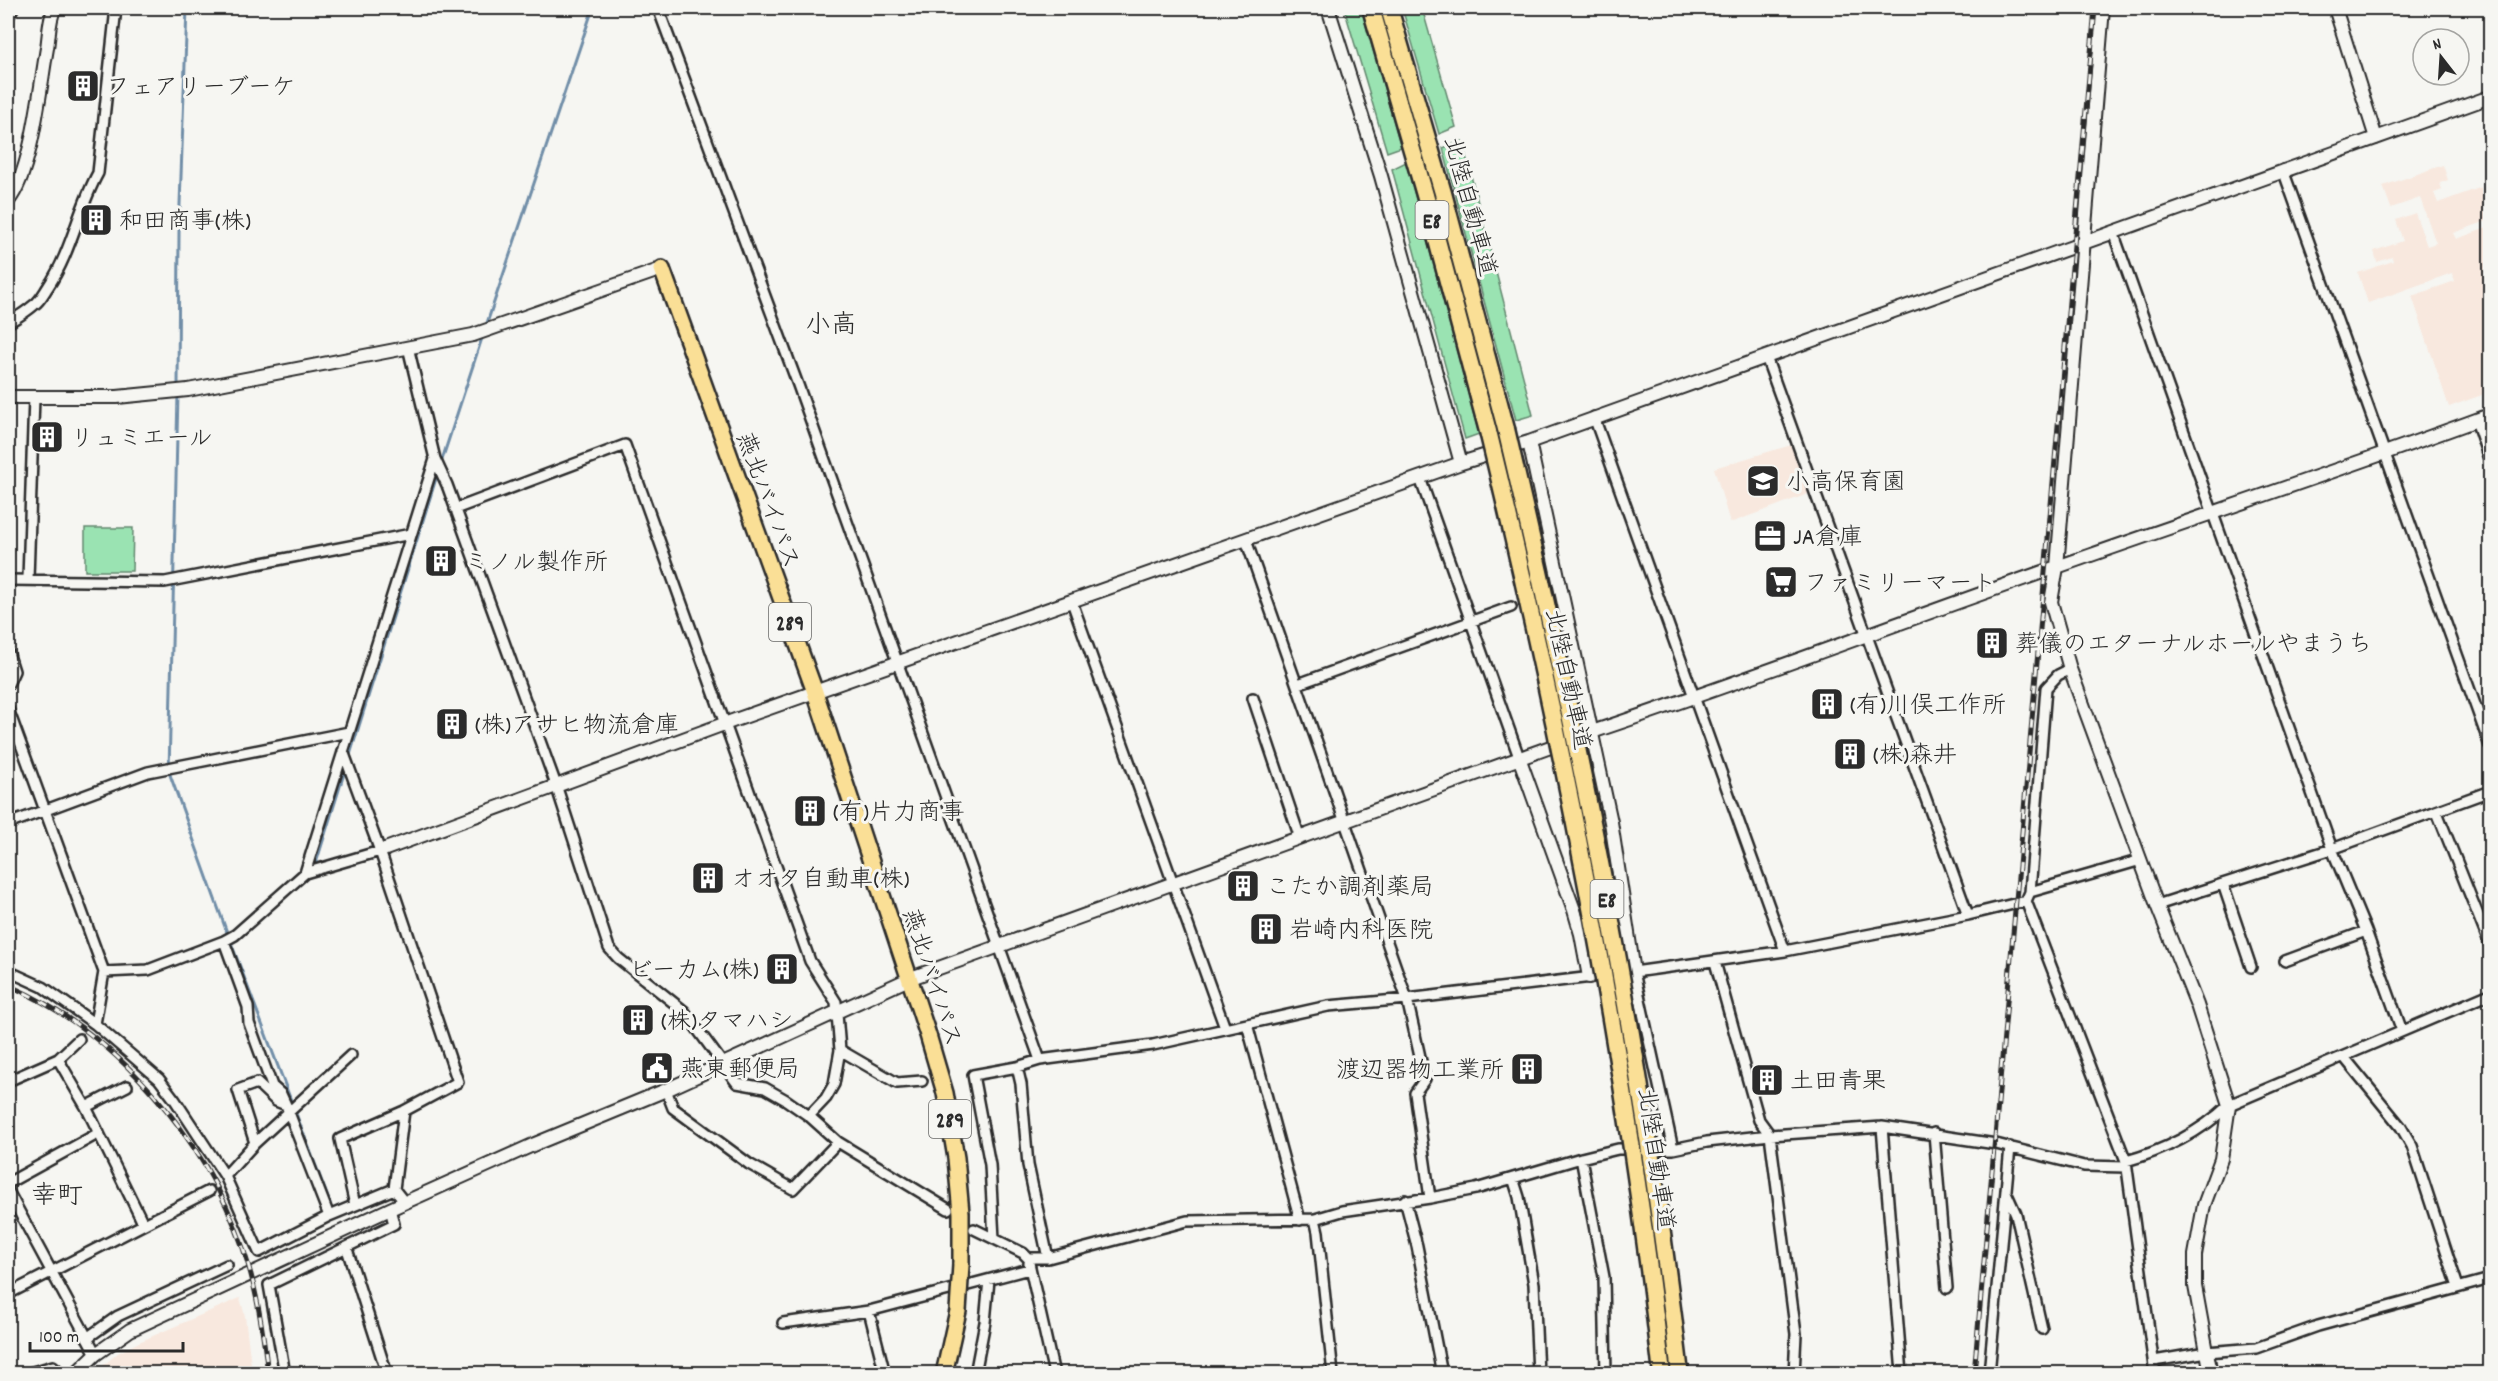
<svg xmlns="http://www.w3.org/2000/svg" width="2498" height="1381" viewBox="0 0 2498 1381" font-family="Dekko,'Klee One',sans-serif">
	<rect width="100%" height="100%" fill="#f6f6f2"/>
	<filter id="ink" filterUnits="userSpaceOnUse"><feTurbulence type="fractalNoise" baseFrequency=".0167" numOctaves="2"/><feDisplacementMap in="SourceGraphic" scale="12" xChannelSelector="R" yChannelSelector="G"/><feConvolveMatrix kernelMatrix="1 2 1 2 8 2 1 2 1" color-interpolation-filters="sRGB"/></filter>
	<g filter="url(#ink)">
		<path fill="#f8e8de" d="M2443 165 2448 180 2440 183 2442 190 2434 193 2438 203 2490 184V220L2453 233 2456 239 2490 227V392L2449 407 2412 296 2455 281 2452 273 2368 303 2358 273 2393 261 2392 257 2377 262 2374 251 2403 241 2396 220 2415 213 2427 246 2436 243 2420 198 2391 208 2383 186Z
			M1795 444 1811 493 1730 523 1714 468Z
			M240 1298 245 1316 252 1373H94L118 1353 139 1342Z"/>
		<path fill="#9ae3b2" stroke="#62876e" stroke-width="1.5" d="M1344 8H1361L1401 147 1387 152Z
			M1402 8H1422L1456 127 1439 134Z
			M1462 141 1533 415 1516 420 1443 148Z
			M1406 162 1479 434 1465 439 1392 169Z
			M85 528H133L132 571H85Z"/>
		<g fill="none" stroke-linecap="round" stroke-linejoin="round">
			<path stroke="#718ea8" stroke-width="3" d="M486 326 593 8
				M178 387 179 232 187 8
				M178 394 169 772 225 927 330 1203
				M440 466 483 335
				M349 758 438 472
				M316 863 346 767"/>
			<g stroke="#2b2b2b" stroke-width="14">
				<path id="minor" d="M658 8 798 385 1040 1060
					M2283 170 2490 746
					M2113 232 2332 849 2366 931 2402 1031
					M8 323C16 318 26 312 34 305 40 301 44 293 48 287 72 251 78 209 98 173L116 8
					M408 347 435 459 447 485 556 785 609 948 618 958 684 1011 737 1083 765 1088 786 1100 809 1116 838 1142 948 1209
					M1766 357 1968 915
					M1594 417 1785 951
					M2476 420 2490 462
					M1420 478 1520 760
					M455 509 625 445 810 961 836 1002 840 1050 834 1084 826 1098 809 1116
					M1246 540 1407 999 1425 1079 1415 1093 1430 1198
					M28 579 34 397
					M8 580 165 582 411 534
					M1072 602 1225 1028
					M8 652 14 671 8 684
					M1298 684 1511 607
					M1253 698 1300 838
					M8 709 104 972 95 1024
					M343 751 380 851 458 1082 404 1111 394 1189
					M2437 812 2490 945
					M8 824 148 772 349 732
					M305 873 435 459
					M2223 884 2251 967
					M2030 892 2046 688 2058 675 2070 669
					M2026 901 2126 1161 2155 1374
					M2157 905 2332 849 2490 791
					M224 941 248 1007 249 1023 272 1086 281 1094 286 1105 329 1216
					M2285 961 2366 931
					M1715 962 1759 1120 1770 1135 1796 1334 1794 1374
					M8 971 43 987 95 1024 159 1079 175 1100 225 1176 259 1252 329 1216 394 1189 405 1203
					M104 972 148 970 224 941 235 935 305 873 380 851
					M1634 972 1673 1149
					M1247 1024 1300 1220
					M840 1050 897 1083 922 1081
					M2344 1057 2401 1127 2412 1146 2458 1287
					M58 1059 86 1107 143 1223
					M1017 1067 1021 1084 1028 1165 1048 1258
					M8 1081 58 1059 79 1039
					M666 1090 673 1108 749 1164 793 1189 838 1142
					M86 1107 127 1086
					M1882 1127 1902 1374
					M1934 1133 1947 1288
					M255 1143 238 1090 257 1083 276 1101 286 1105
					M1648 1149H1673L1707 1142 1770 1135 1882 1127 1996 1144 2084 1166 2126 1167
					M1581 1158 1604 1277 1606 1374
					M2126 1161C2163 1151 2201 1132 2229 1105L2490 994
					M225 1176 255 1143 351 1055
					M1513 1178 1519 1197 1534 1284 1538 1374
					M8 1183 99 1133
					M8 1191 96 1354
					M2006 1192 2016 1214 2042 1329
					M1405 1200 1417 1246 1442 1374
					M355 1205 340 1139 404 1111
					M1315 1219 1318 1232 1333 1374
					M974 1229 1023 1253 1028 1258H1048L1187 1221 1315 1219 1342 1211 1430 1198 1476 1189 1581 1158 1618 1149H1634
					M994 1239 990 1165 973 1075 1017 1067 1040 1060 1153 1045 1328 1006 1407 999 1634 972 1785 951 1968 915 2026 901 2030 892 2141 860
					M347 1249 387 1374
					M1029 1263 1054 1374
					M8 1294 209 1191
					M869 1311 885 1374
					M783 1323 869 1311 1029 1269
					M87 1338 118 1316 227 1265
					M2154 1361 2207 1352 2256 1348 2318 1326 2490 1279
					M26 1374 53 1366 62 1374
					M285 1374 269 1285 394 1224 390 1209
					M975 1374 985 1322 989 1280
					M1989 1374 2010 1147"/>
			</g>
			<g stroke="#2b2b2b" stroke-width="16">
				<path id="tertiary" d="M1328 8 1381 176 1461 463
					M2103 8 2057 567 2051 602 2070 669 2157 905 2197 1005 2229 1105 2221 1159 2204 1205 2195 1255V1286L2211 1374
					M2335 8 2376 138
					M8 15 12 8
					M8 201C32 173 40 87 47 48 49 36 49 18 55 8
					M8 397H117L188 390 473 335 662 269
					M1529 442 1611 822 1634 972
					M1520 760 1574 910 1581 934 1589 977
					M380 851 724 724 1461 463 1529 442 2490 97
					M75 1374 96 1354 130 1330 390 1209 535 1144 666 1090 911 978 1592 732C1748 680 1902 621 2057 567 2201 516 2347 468 2490 415"/>
			</g>
			<g stroke="#2b2b2b" stroke-width="20">
				<path id="trunk" d="M662 269 815 692 928 1035 945 1093 956 1158 961 1213V1265"/>
			</g>
			<g stroke="#2b2b2b" stroke-width="21">
				<path id="motorway" d="M1371 8 1425 195 1489 435
					M1389 8 1443 193 1506 429"/>
			</g>
			<use href="#minor" stroke="#f6f6f2" stroke-width="9"/>
			<use href="#tertiary" stroke="#f6f6f2" stroke-width="12"/>
			<use href="#trunk" stroke="#fadf96" stroke-width="15"/>
			<use href="#motorway" stroke="#fadf96" stroke-width="16"/>
			<g stroke="#2b2b2b" stroke-width="5">
				<path id="rail" d="M8 985C116 1032 205 1137 243 1248 257 1289 263 1331 268 1374
					M1974 1374 2095 8"/>
			</g>
			<use href="#rail" stroke="#f6f6f2" stroke-width="3" stroke-dasharray="9" stroke-linecap="butt"/>
			<g stroke="#2b2b2b" stroke-width="20" stroke-linecap="butt">
				<path id="trunk-bridge" d="M944 1374 958 1311 961 1265"/>
			</g>
			<g stroke="#2b2b2b" stroke-width="21" stroke-linecap="butt">
				<path id="motorway-bridge" d="M1506 429C1580 741 1643 1055 1680 1374
					M1489 435C1564 744 1626 1057 1662 1374"/>
			</g>
			<use href="#trunk-bridge" stroke="#fadf96" stroke-width="15"/>
			<use href="#motorway-bridge" stroke="#fadf96" stroke-width="16"/>
		</g>
	</g>
	<defs>
		<g id="building-square" transform="scale(1.725)"><rect x="-9" y="-9" width="18" height="18" rx="4" fill="#2b2b2b" stroke="#f6f6f2"/><path d="M-4-6H4V6H1V3H-1V6H-4ZM-2.5-4.3h1.7v1.8h-1.7ZM.8-4.3h1.7v1.8H.8ZM-2.5-1h1.7V.8h-1.7ZM.8-1h1.7V.8H.8Z" fill="#fff"/></g>
		<g id="school-square" transform="scale(1.725)"><rect x="-9" y="-9" width="18" height="18" rx="4" fill="#2b2b2b" stroke="#f6f6f2"/><path d="M0-5L7-2L0 1L-7-2ZM-4 1L0 2.5L4 1V4Q0 6-4 4Z" fill="#fff"/></g>
		<g id="office-square" transform="scale(1.725)"><rect x="-9" y="-9" width="18" height="18" rx="4" fill="#2b2b2b" stroke="#f6f6f2"/><path d="M-6-3h4V-5.5h4V-3h4V5H-6ZM-1-4.5V-3h2v-1.5ZM-6 0V1H6V0Z" fill="#fff"/></g>
		<g id="supermarket-square" transform="scale(1.725)"><rect x="-9" y="-9" width="18" height="18" rx="4" fill="#2b2b2b" stroke="#f6f6f2"/><path d="M-6-5.5h2.5l.6 2H6L4.5 2H-2.5L-4.4-4H-6ZM-1.5 3.2a1.3 1.3 0 1 0 .1 0ZM3 3.2a1.3 1.3 0 1 0 .1 0Z" fill="#fff"/></g>
		<g id="civic-square" transform="scale(1.725)"><rect x="-9" y="-9" width="18" height="18" rx="4" fill="#2b2b2b" stroke="#f6f6f2"/><path d="M-.6-6.5H3V-4.5H.6V-3L4-1V1h2V6H-6V1h2V-1L-.6-3ZM-1.2 2.5V6h2.4V2.5Z" fill="#fff"/></g>
	</defs>
	<g fill-rule="evenodd">
		<use href="#building-square" x="83" y="86"/>
		<use href="#building-square" x="96" y="220"/>
		<use href="#building-square" x="47" y="437"/>
		<use href="#school-square" x="1763" y="481"/>
		<use href="#office-square" x="1770" y="536"/>
		<use href="#building-square" x="441" y="561"/>
		<use href="#supermarket-square" x="1781" y="582"/>
		<use href="#building-square" x="1992" y="643"/>
		<use href="#building-square" x="1827" y="704"/>
		<use href="#building-square" x="452" y="724"/>
		<use href="#building-square" x="1850" y="754"/>
		<use href="#building-square" x="810" y="811"/>
		<use href="#building-square" x="708" y="878"/>
		<use href="#building-square" x="1243" y="886"/>
		<use href="#building-square" x="1266" y="929"/>
		<use href="#building-square" x="782" y="969"/>
		<use href="#building-square" x="638" y="1020"/>
		<use href="#civic-square" x="657" y="1068"/>
		<use href="#building-square" x="1527" y="1069"/>
		<use href="#building-square" x="1767" y="1080"/>
	</g>
	<g text-anchor="middle" stroke-width="6" stroke-linejoin="round" paint-order="stroke">
		<g fill="#f6f6f2" stroke="#686867" stroke-width="1.5">
			<rect x="1415.5" y="201" width="33" height="38" rx="4.5"/>
			<rect x="769" y="603" width="42" height="38" rx="4.5"/>
			<rect x="1590.5" y="880" width="33" height="38" rx="4.5"/>
			<rect x="929" y="1100" width="42" height="38" rx="4.5"/>
		</g>
		<g font-size="22" font-weight="bold" fill="#2b2b2b">
			<text x="1432" y="228">E8</text>
			<text x="790" y="630">289</text>
			<text x="1607" y="907">E8</text>
			<text x="950" y="1127">289</text>
		</g>
		<g font-size="24" fill="#2b2b2b" stroke="#f6f6f2" text-anchor="start">
			<text x="106" y="94">フェアリーブーケ</text>
			<text x="119" y="228">和田商事(株)</text>
			<text x="70" y="445">リュミエール</text>
			<text x="1786" y="489">小高保育園</text>
			<text x="1793" y="544">JA倉庫</text>
			<text x="464" y="569">ミノル製作所</text>
			<text x="1804" y="590">ファミリーマート</text>
			<text x="2015" y="651">葬儀のエターナルホールやまうち</text>
			<text x="1850" y="712">(有)川俣工作所</text>
			<text x="475" y="732">(株)アサヒ物流倉庫</text>
			<text x="1873" y="762">(株)森井</text>
			<text x="833" y="819">(有)片力商事</text>
			<text x="731" y="886">オオタ自動車(株)</text>
			<text x="1266" y="894">こたか調剤薬局</text>
			<text x="1289" y="937">岩崎内科医院</text>
			<text x="759" y="977" text-anchor="end">ビーカム(株)</text>
			<text x="661" y="1028">(株)タマハシ</text>
			<text x="680" y="1076">燕東郵便局</text>
			<text x="1504" y="1077" text-anchor="end">渡辺器物工業所</text>
			<text x="1790" y="1088">土田青果</text>
		</g>
		<g font-size="24" fill="#2b2b2b" stroke="#f6f6f2">
			<text transform="translate(1471 206) rotate(75)" y="8">北陸自動車道</text>
			<text transform="translate(769 500) rotate(70)" y="8">燕北バイパス</text>
			<text transform="translate(1569 679) rotate(78)" y="8">北陸自動車道</text>
			<text transform="translate(933 977) rotate(72)" y="8">燕北バイパス</text>
			<text transform="translate(1657 1159) rotate(82)" y="8">北陸自動車道</text>
		</g>
		<g font-size="26" fill="#2b2b2b" stroke="#f6f6f2">
			<text x="831" y="332">小高</text>
			<text x="57" y="1203">幸町</text>
		</g>
	</g>
	<rect width="2498" height="1381" fill="none" stroke="#f6f6f2" stroke-width="30"/>
	<rect x="15" y="15" width="2468" height="1351" fill="none" stroke="#2b2b2b" stroke-width="2" filter="url(#ink)"/>
	<g transform="translate(2441 57) rotate(343)"><circle r="28" fill="#f6f6f2" stroke="#a5a5a2" stroke-width="1.5"/>
	<path d="M0-4.5L10 22L0 15L-10 22Z" fill="#2b2b2b"/>
	<text y="-9" font-size="16" font-weight="bold" text-anchor="middle" fill="#2b2b2b">N</text>
	</g>
	<path d="M30 1342v9h153v-9" fill="none" stroke="#2b2b2b" stroke-width="3"/>
	<text x="39" y="1342" font-size="18" fill="#2b2b2b" stroke="#f6f6f2" stroke-width="4.5" paint-order="stroke">100 m</text>
</svg>
